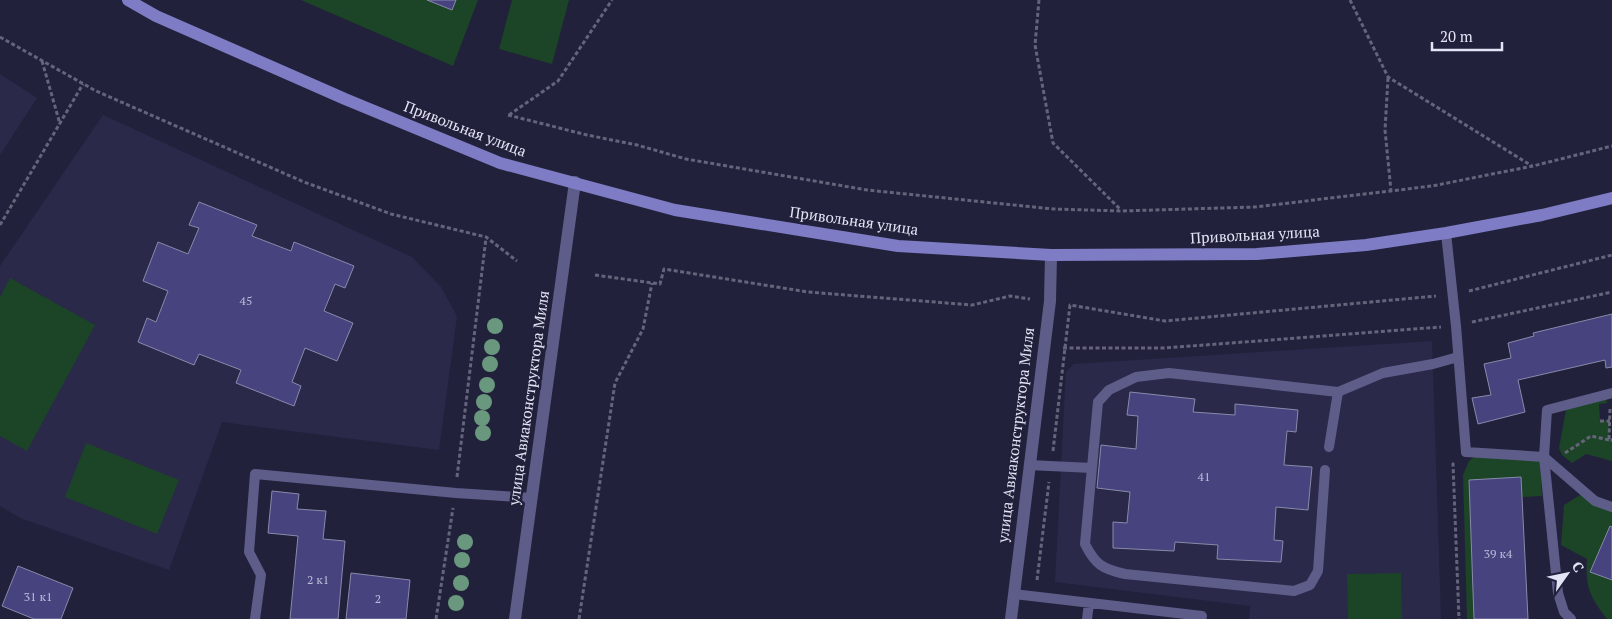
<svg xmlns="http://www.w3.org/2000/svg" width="1612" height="619" viewBox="0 0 1612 619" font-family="'PT Serif',serif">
	<rect width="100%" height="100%" fill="#22213b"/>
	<path fill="#2a294a" d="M0 74 37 98 0 155Z
		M103 115 412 257 441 287 457 316 439 450 222 422 169 570 20 518 0 506V266Z
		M1432 341 1441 619H1249L1250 606 1055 582 1066 372 1074 364Z"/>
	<path fill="#1c4426" d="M301 0H478L453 66Z
		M512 0H569L552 64 499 49Z
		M10 278 95 325 27 451 0 436V297Z
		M1606 395 1607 403 1599 404 1600 420 1610 421 1609 439 1612 440V461L1586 454 1572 463 1562 455 1559 448 1567 405Z
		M86 443 179 480 157 534 65 497Z
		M1475 456 1538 458 1540 462 1542 496 1522 497 1520 477 1469 481 1474 619H1467L1463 475 1469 461Z
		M1585 492 1612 507V527L1610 526 1590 571 1612 580V619H1607C1590 597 1585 587 1587 559L1561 545 1564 505Z
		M1401 573 1402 619H1348L1347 574Z"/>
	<path fill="#46437e" stroke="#898aab" d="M427 0H456L452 10Z
		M199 202 257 225 252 236 291 251 294 242 354 266 345 288 335 284 324 311 353 323 337 361 305 348 292 382 301 386 294 406 236 383 241 370 199 354 194 365 138 342 147 318 156 322 168 291 143 281 158 242 188 254 199 228 189 225Z
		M1612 314V367L1606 368 1605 360 1518 380 1525 412 1478 424 1472 398 1491 395 1484 364 1511 358 1508 343 1534 336 1533 333Z
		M1130 392 1195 399 1193 412 1235 415V404L1298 410 1296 432 1287 431 1284 465 1312 467 1308 510 1276 507 1274 540 1283 541 1281 562 1217 559 1218 545 1175 542 1174 551 1113 548V522L1127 523 1130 492 1097 488 1101 445 1136 449 1138 416 1127 415Z
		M1521 477 1528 619H1474L1469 480Z
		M272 491 299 494 297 509 326 511 323 539 345 541 338 619H290L298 536 268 533Z
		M1610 526 1612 527V580L1590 572Z
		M18 566 73 588 61 619H34L2 606Z
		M351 573 410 580 406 619H346Z"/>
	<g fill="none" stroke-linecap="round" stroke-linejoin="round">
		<path stroke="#64647b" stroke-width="3" stroke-dasharray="4 2.5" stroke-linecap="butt" d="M1039 0 1035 45 1053 143 1121 210
			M1350 0 1388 77 1532 166
			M0 37 96 91 304 182 391 214 486 237 517 261
			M42 61 60 124
			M1388 78 1385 130 1391 191
			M508 115 587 135 637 145 686 159 867 190 1053 209 1121 211 1255 207 1432 186 1533 166 1612 146
			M509 115 558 81 612 0
			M0 225 83 84
			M595 275 660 284 664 269 808 292 972 305 1010 296 1030 299
			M1469 291 1612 255
			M1472 322 1612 292
			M1063 348H1165L1441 327
			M1610 409 1609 440H1612
			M1600 421H1610
			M1053 451 1070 305 1165 321 1436 296
			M1565 453 1591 436 1609 440
			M1454 463 1453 464 1459 619
			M457 477 486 238
			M1037 580 1049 482
			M436 619 453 508
			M579 619 615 383 643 329 652 283"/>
		<path stroke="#5e5d8a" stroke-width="10" d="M1446 233 1456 326 1466 452 1544 457 1547 410 1612 393
			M1329 447 1338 392
			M1544 457 1558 593 1564 612 1571 619
			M1544 457 1595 501 1612 507
			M1029 465 1092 468
			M1325 470 1318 571 1310 585 1294 591 1125 574C1102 569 1095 564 1085 544L1098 402 1109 390 1136 377 1169 373 1338 392 1383 373 1433 364 1458 357
			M1014 594 1202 616 1201 619
			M255 619 261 575 249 552 255 474 456 493 532 498
			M1087 619 1089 603"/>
		<path stroke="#5e5d8a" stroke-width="12" d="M1011 619 1050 301 1051 255"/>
		<path stroke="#5e5d8a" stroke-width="12" d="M515 619 575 182"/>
		<path stroke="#7e7cc4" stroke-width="12" d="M128 0 156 16 345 99 500 163 675 210 898 246 1051 255 1257 254 1366 245 1446 233 1542 215 1612 198"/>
	</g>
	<g fill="#69987e">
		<circle cx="495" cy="326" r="8"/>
		<circle cx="492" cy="347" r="8"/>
		<circle cx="490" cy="364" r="8"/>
		<circle cx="487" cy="385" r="8"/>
		<circle cx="484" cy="402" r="8"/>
		<circle cx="482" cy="418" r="8"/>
		<circle cx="483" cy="433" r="8"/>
		<circle cx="465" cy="542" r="8"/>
		<circle cx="462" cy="560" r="8"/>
		<circle cx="461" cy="583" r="8"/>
		<circle cx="456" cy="603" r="8"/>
	</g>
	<g text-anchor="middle" stroke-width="5" stroke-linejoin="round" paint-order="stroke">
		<g font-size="12" fill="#bcbcd8">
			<text x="246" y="305">45</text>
			<text x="1204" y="481">41</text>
			<text x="1498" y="558">39 к4</text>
			<text x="318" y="584">2 к1</text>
			<text x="38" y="601">31 к1</text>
			<text x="378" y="603">2</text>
		</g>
		<g font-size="15" fill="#e3e4f6" stroke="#22213b">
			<text transform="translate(465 129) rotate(21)" y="5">Привольная улица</text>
			<text transform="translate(854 221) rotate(8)" y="5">Привольная улица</text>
			<text transform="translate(1255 235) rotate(-3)" y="5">Привольная улица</text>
			<text transform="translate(529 398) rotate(-82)" y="5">улица Авиаконструктора Миля</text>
			<text transform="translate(1016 435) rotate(-83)" y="5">улица Авиаконструктора Миля</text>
		</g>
	</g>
	<g transform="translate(1567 574) rotate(57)" stroke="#22213b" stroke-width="4" paint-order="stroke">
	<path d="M0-4L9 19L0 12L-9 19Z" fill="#e3e4f6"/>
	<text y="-8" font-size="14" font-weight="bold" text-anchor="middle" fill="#e3e4f6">С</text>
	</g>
	<path d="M1432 42v8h70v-8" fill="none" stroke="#e3e4f6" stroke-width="2.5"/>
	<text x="1440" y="42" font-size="15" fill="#e3e4f6" stroke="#22213b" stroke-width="4" paint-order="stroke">20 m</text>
</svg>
